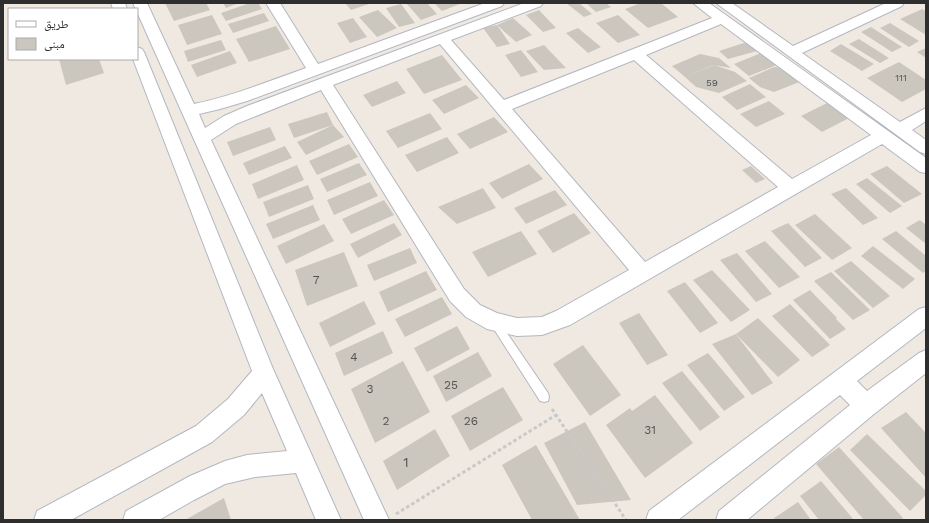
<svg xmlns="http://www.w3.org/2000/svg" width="929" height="523" viewBox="0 0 929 523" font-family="'Work Sans','Noto Naskh Arabic',sans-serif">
	<rect width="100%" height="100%" fill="#efe9e1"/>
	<path fill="#cbc7bf" d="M165 3H206L210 10 174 21Z
		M223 3H239L226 8Z
		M250 3H258L262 9 226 21 221 13Z
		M345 3H372L351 10Z
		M406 3H427L437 14 421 20Z
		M434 3H462L442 11Z
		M566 3H579L592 14 584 17Z
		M586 3H606L611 7 596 12Z
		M641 3H661L678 17 648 28 625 9Z
		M401 4 415 23 399 27 386 8Z
		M922 9 926 11V35L900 19Z
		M378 10 397 28 377 37 359 17Z
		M539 10 556 28 543 32 526 15Z
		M264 13 269 21 233 33 228 24Z
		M212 15 222 34 187 45 178 25Z
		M618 15 640 35 618 43 596 23Z
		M353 18 367 37 350 43 337 23Z
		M513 18 532 35 516 42 497 25 510 44 497 47 483 28 497 25Z
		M890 23 919 41 909 47 880 28Z
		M276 26 290 49 249 62 236 39Z
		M871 27 902 47 892 52 861 32Z
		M578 28 601 47 588 53 566 33Z
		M859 39 889 58 880 63 849 44Z
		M221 40 226 50 188 62 184 51Z
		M747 42 757 51 728 59 719 51Z
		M841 44 874 64 862 71 830 51Z
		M544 45 566 68 544 70 526 51Z
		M926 48V58L917 52Z
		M521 50 538 72 521 77 505 55Z
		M230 51 237 63 197 77 191 65Z
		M761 53 777 65 749 76 734 64Z
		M700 54 719 58 731 68 713 65 685 77 672 66Z
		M442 55 462 80 424 94 406 69Z
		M59 59H99L104 73 66 85Z
		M899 62 926 80V89L902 102 867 78Z
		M714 65 735 72 747 81 719 93 696 87 685 77Z
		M774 67 786 68 802 81 774 92 760 87 749 78Z
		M397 81 406 93 372 107 363 95Z
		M750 84 766 97 737 110 722 97Z
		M466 85 479 98 444 114 432 100Z
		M769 101 785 114 756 127 740 114Z
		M831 101 851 117 822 132 801 116Z
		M327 112 333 125 294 138 288 124Z
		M430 113 442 129 398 148 386 131Z
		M494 117 508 132 470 149 457 134Z
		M333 125 344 137 306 155 297 142Z
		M270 127 276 140 233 156 227 142Z
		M447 137 459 153 417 172 405 155Z
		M349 144 358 157 317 175 309 161Z
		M285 146 292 158 249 175 243 163Z
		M359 163 367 175 327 192 320 179Z
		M529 164 543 179 502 199 489 183Z
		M297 165 304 180 258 199 252 184Z
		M751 166 765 179 756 183 742 170Z
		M887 166 922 194 904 203 870 174Z
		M867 178 902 206 890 213 856 184Z
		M370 182 378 196 334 215 327 200Z
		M308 185 314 199 269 217 263 202Z
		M483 188 496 208 457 224 438 207Z
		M846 188 878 218 863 225 831 194Z
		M555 190 567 205 526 224 514 208Z
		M384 200 394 215 351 234 342 219Z
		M313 205 320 220 273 239 266 224Z
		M574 213 591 233 553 253 537 231Z
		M815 214 852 248 832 260 795 225Z
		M920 220 926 225V244L906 228Z
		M394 223 402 235 358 258 350 244Z
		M788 223 822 258 805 267 771 231Z
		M324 224 334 241 286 264 277 246Z
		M521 231 537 254 488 277 472 252Z
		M896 231 926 256V271L923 273 882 239Z
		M765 241 800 277 779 288 745 251Z
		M873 246 915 279 903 289 861 256Z
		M410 248 417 263 374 281 367 265Z
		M344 252 358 286 307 306 295 270Z
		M737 253 772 294 756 302 720 260Z
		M851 261 890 296 873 308 834 271Z
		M712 270 750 310 731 322 693 280Z
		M426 271 437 290 388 312 379 292Z
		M831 272 870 310 853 320 814 281Z
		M685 282 718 323 700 333 667 291Z
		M810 290 837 318 836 319 846 329 830 339 793 300Z
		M442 297 452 314 405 337 395 319Z
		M364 301 376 324 330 347 319 323Z
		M790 304 830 345 812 357 772 316Z
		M639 313 668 355 647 365 619 323Z
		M758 318 800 360 778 377 736 334 773 383 752 395 712 344 736 334Z
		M457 326 470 349 427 372 414 348Z
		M383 331 393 353 344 376 335 353Z
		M583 345 621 395 590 416 553 364Z
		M478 352 492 376 446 402 433 376Z
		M708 353 745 397 724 411 687 365Z
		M403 361 430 412 375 443 351 389Z
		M682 371 720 417 700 431 662 383Z
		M503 387 523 420 470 451 451 416Z
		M655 395 693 443 645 478 606 425 630 408 632 411Z
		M906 412 926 433V478L881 428Z
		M585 422 631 500 577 505 544 443Z
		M435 429 450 456 397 490 383 461Z
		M867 434 926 491V495L910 511 850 450Z
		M536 445 580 520H532L502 465Z
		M839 447 903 518 901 520H864L816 464Z
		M821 481 854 520H819L800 496Z
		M224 498 231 520H185Z
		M798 502 811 520H775L774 518Z"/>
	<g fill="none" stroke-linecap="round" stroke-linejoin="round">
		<g stroke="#b4b7c1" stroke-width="2">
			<path id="lane" d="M495 319 498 320 548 393 549 397 548 401 544 402 540 401 492 326 490 323 492 320Z"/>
		</g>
		<g stroke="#b4b7c1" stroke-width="2">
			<path id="street" d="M111 3H125L127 9H113Z
				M133 3H147L194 104C233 96 269 81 306 68L266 3H280L318 64 485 3H504L502 6 247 101 220 109 199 114 205 128 224 116 247 106 524 3H543L541 6 451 40 504 100 712 18 693 3H709L926 158V173L920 172 882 144 570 325 542 335 517 336 487 329 466 317 450 301 321 90 236 124 211 140 389 520H364ZM721 24 871 135 792 179 646 55ZM440 44 629 270 556 311 542 317 517 318 497 313 480 305 464 289 333 85ZM634 60 778 187 645 262 512 109Z
				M716 3H732L793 46 886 3H904L902 6 802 53 900 122 926 108V121L912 130 926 140V154L920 152Z
				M137 47 142 49 144 52 273 369 341 520H316L296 473 255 477 225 484 194 500 159 520H123L126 511 190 476 225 461 247 455 287 451 262 393 244 415 212 442 71 520H34L37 511 196 426 228 399 252 371 133 59H137Z
				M926 307V328L857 381 867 391 919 353 926 350V373L874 414 747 520H716L719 511 850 405 840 395 678 520H646L649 511 919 309Z"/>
		</g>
		<path stroke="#c9c9c9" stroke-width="3" stroke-dasharray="3.5 2.5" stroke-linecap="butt" d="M552 409 626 520
			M396 514 556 415"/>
		<use href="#lane" fill="#fff" fill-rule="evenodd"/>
		<use href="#street" fill="#fff" fill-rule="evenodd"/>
	</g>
	<g text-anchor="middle" stroke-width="4" stroke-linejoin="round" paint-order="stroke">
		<g font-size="10" fill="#555452">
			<text x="901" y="81">111</text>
			<text x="712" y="86">59</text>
		</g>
		<g font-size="12" fill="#555452">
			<text x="316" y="284">7</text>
			<text x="354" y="361">4</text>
			<text x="451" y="389">25</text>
			<text x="370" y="393">3</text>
			<text x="386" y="425">2</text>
			<text x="471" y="425">26</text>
			<text x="650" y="434">31</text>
		</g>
		<g font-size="14" fill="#555452">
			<text x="406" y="467">1</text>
		</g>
	</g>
	<rect width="929" height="523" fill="none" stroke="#2e2e2e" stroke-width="8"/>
	<rect x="8" y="8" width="130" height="52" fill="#ffffff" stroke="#ababab"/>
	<rect x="16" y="21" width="20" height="6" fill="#ffffff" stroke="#ababab"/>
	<text x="44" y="28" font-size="12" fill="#2e2e2e">طريق</text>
	<rect x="16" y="38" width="20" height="12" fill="#cbc7bf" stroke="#ababab"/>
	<text x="44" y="48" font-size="12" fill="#2e2e2e">مبنى</text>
</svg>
